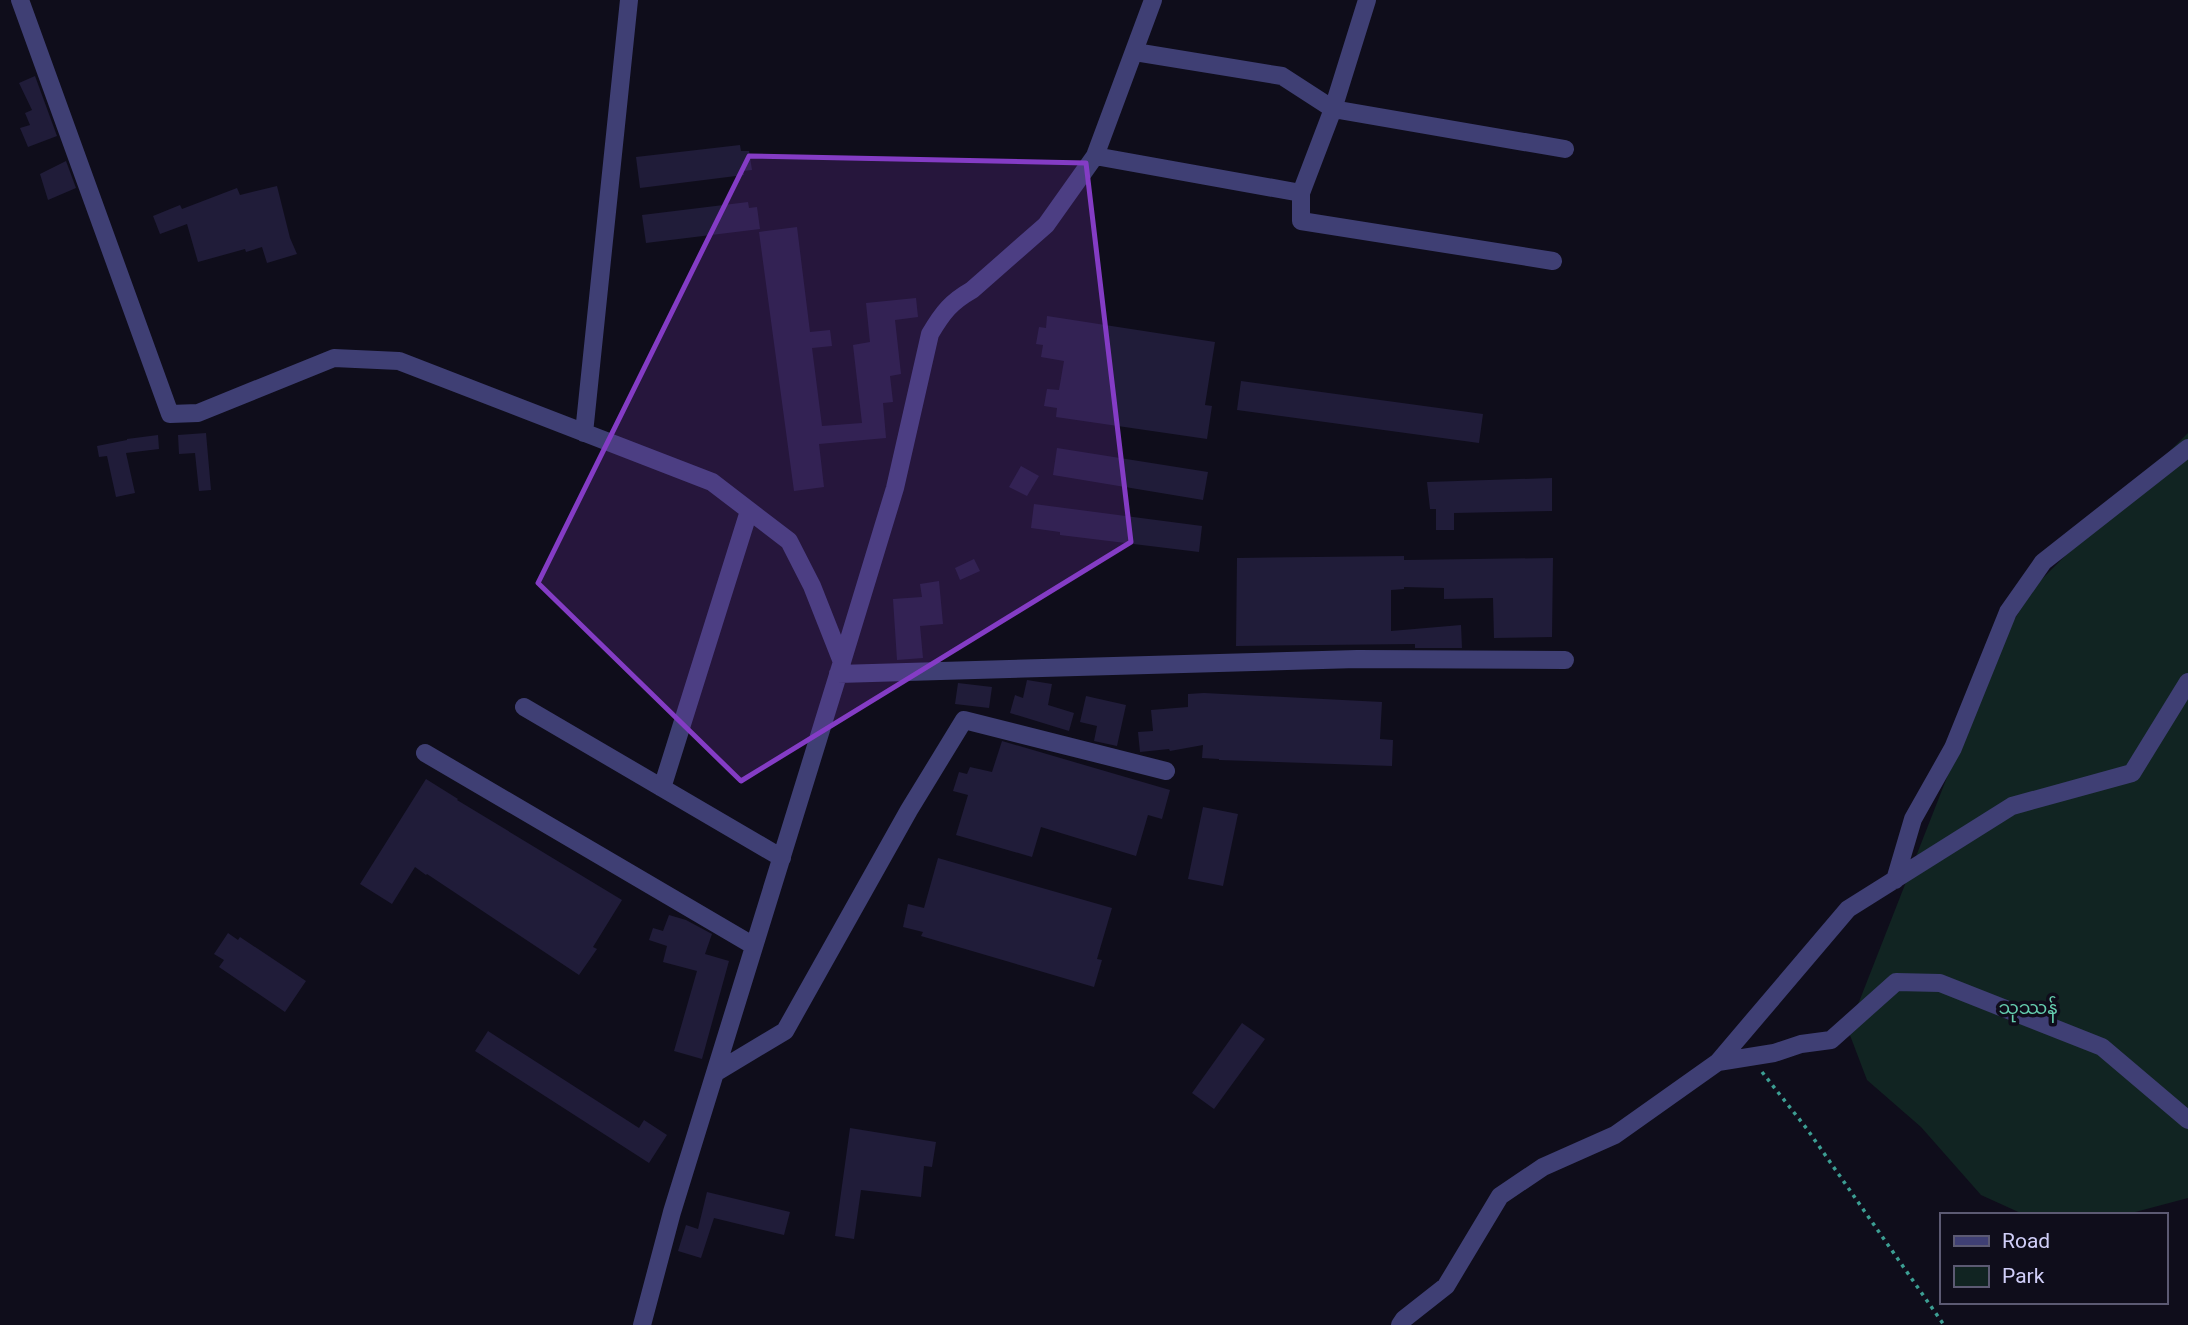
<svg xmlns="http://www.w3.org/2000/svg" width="2188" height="1325" viewBox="0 0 2188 1325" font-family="Roboto,'Noto Sans Myanmar',sans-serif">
	<rect width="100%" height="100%" fill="#0f0d1b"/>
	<path fill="#112422" d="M2188 433V1198L2124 1215H2025L1981 1195 1921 1127 1867 1080 1848 1030 2000 642 2036 585Z"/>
	<path fill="#201c39" d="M35 76 57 136 28 147 20 128 30 125 25 113 32 110 19 83Z
		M740 145 741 151H749L752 170 743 171 744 175 640 188 636 157Z
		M66 161 76 188 48 200 40 174Z
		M277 186 290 238 297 254 267 263 262 247 246 252 245 249 198 262 187 224 160 234 153 216 180 205 182 209 237 188 240 195Z
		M748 202 749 208 757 207 760 229 646 243 642 215Z
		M797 227 810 332 830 330 832 346 812 348 822 426 862 423 853 345 870 342 866 303 916 298 918 317 895 320 901 374 890 376 893 402 883 403 886 438 819 444 824 487 794 491 759 232Z
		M1047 316 1215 342 1205 405 1212 406 1207 439 1056 417 1057 408 1044 406 1047 389 1059 390 1064 361 1041 357 1043 345 1036 344 1039 327 1046 328Z
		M1241 381 1483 414 1479 443 1237 410Z
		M206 433 211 490 199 491 195 453 179 454 178 435Z
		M158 435 159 449 126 453 135 493 116 497 107 456 99 457 97 446 127 440V439Z
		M1057 448 1208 472 1203 500 1053 475Z
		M1021 466 1039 476 1027 496 1009 487Z
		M1552 478V511L1454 513V530H1436V509H1430L1427 482Z
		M1034 504 1202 526 1199 552 1060 535V532L1031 528Z
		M1404 556V560L1553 558 1552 637 1494 638 1493 598 1444 599V588L1404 587V589L1391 590V631L1461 625 1462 648H1415V644L1236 646 1237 558Z
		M974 559 980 571 960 580 955 568Z
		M939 581 943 624 920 626 923 658 897 660 893 599 922 597 920 584Z
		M1027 680 1052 684 1048 705 1074 713 1069 731 1010 713 1015 695 1023 698Z
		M958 683 992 687 989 708 955 704Z
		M1204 693 1382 702 1380 739 1393 740 1392 766 1219 760V759L1202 758 1203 745 1170 751 1169 749 1140 752 1138 732 1153 731 1151 710 1188 707V694Z
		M1086 696 1126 705 1117 746 1094 741 1097 726 1080 722Z
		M1002 741 1170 790 1162 819 1148 815 1136 856 1041 827 1032 857 956 835 968 795 953 791 959 772 967 774 970 767 992 772Z
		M426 779 458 799 457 800 622 900 593 947 597 949 579 975 427 874 426 875 415 867 392 904 360 884Z
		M1203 807 1238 814 1223 886 1188 879Z
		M938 858 1112 908 1097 959 1102 960 1094 987 921 936 923 932 903 927 908 904 924 908Z
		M669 915 686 920 712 934 705 954 729 961 702 1059 674 1051 697 971 663 962 667 946 649 940 653 928 663 931Z
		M228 933 238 940 240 937 306 981 285 1012 219 967 224 960 214 954Z
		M1242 1023 1265 1039 1214 1109 1192 1093Z
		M488 1031 639 1128 644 1120 667 1135 649 1163 475 1051Z
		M850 1128 936 1142 932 1167 924 1166 921 1197 861 1190 854 1239 835 1236Z
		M707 1192 790 1212 784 1235 714 1218 701 1258 678 1251 686 1225 698 1229Z"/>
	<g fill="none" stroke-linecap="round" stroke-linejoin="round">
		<path stroke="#3c9e93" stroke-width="3.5" stroke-dasharray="3.5 5" stroke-linecap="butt" d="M1762 1072 1807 1129 1944 1325"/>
		<path stroke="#3f3f74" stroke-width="18" d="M20 0 170 414 198 413 334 358 399 361 712 482 789 541 812 586 842 662 672 1212 642 1325
			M1367 0 1333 109 1301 193V221L1553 261
			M1135 52 1282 76 1333 109 1565 149
			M1095 156 1301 193
			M584 433 629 0
			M842 662 895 488 930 334C943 312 951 302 972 290L1046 225 1095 156 1153 0
			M838 674 1357 659 1565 660
			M524 707 782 858
			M425 753 754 946
			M662 788 749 511
			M1895 880 1913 819 1953 748 2008 612 2043 562 2188 448
			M1718 1062 1848 909 2012 806 2132 773 2188 682
			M715 1073 785 1031 909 810 964 720 1166 771
			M1400 1325 1404 1319 1446 1286 1500 1196 1543 1167 1615 1135 1718 1062 1774 1053 1801 1044 1831 1040 1896 982 1940 983 2102 1047 2188 1120"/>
	</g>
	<path fill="#843cc5" fill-opacity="0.2" stroke="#843cc5" stroke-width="5" stroke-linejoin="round" d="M749 156 1086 163 1131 542 741 781 538 583Z"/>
	<g text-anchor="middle" stroke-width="7" stroke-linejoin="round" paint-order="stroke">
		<g font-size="18" fill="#65cdae" stroke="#0f0d1b">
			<text x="2028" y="1014">သုဿန်</text>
		</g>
	</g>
	<rect x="1940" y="1213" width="228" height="91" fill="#0f0d1b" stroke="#5c5a73" stroke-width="2"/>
	<rect x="1954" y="1236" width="35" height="10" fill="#3f3f74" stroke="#5c5a73" stroke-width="2"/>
	<text x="2002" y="1248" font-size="21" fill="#d0cef8">Road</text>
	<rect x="1954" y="1266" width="35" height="21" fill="#112422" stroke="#5c5a73" stroke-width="2"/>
	<text x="2002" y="1283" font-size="21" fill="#d0cef8">Park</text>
</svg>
